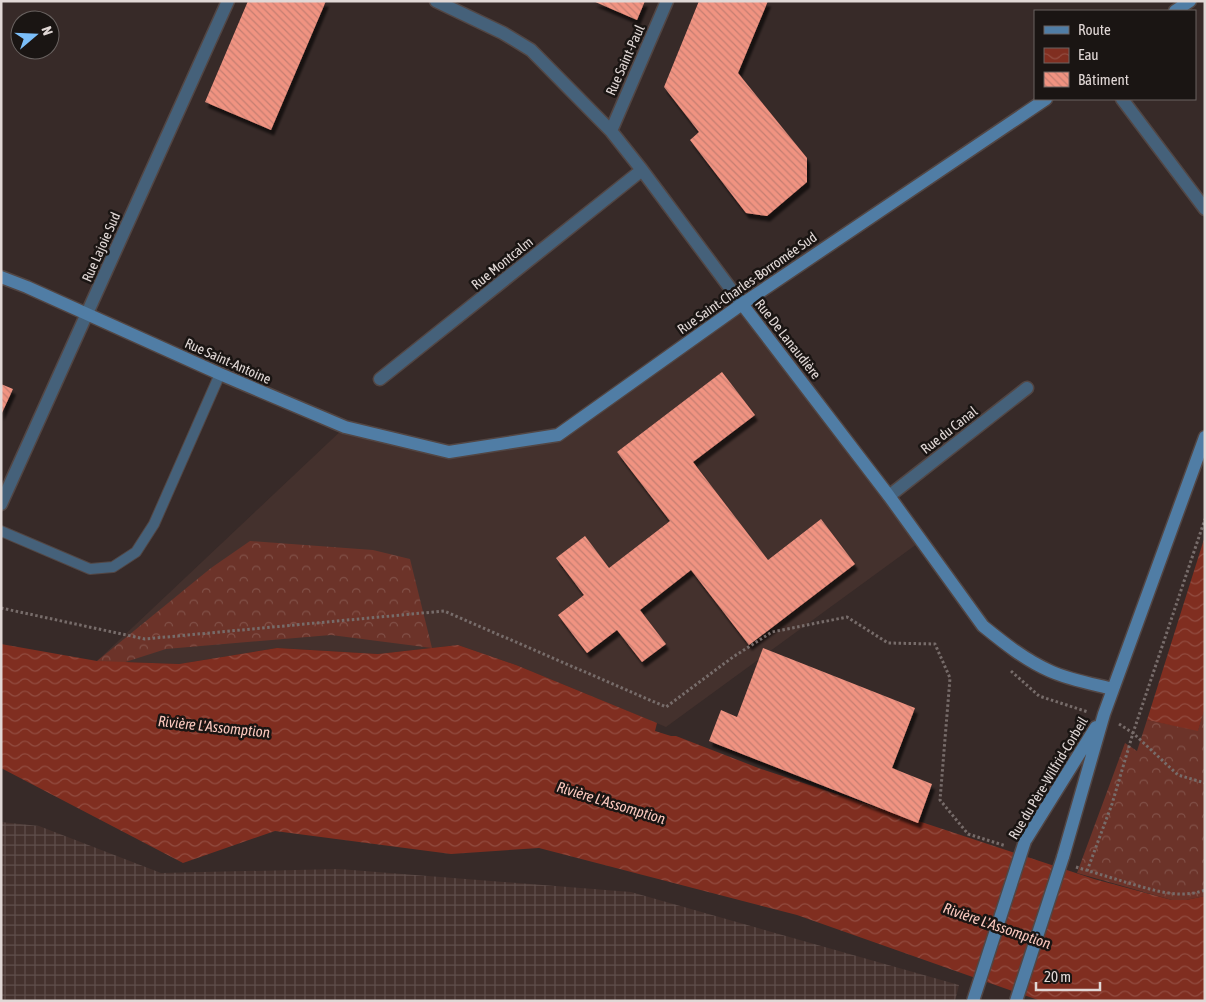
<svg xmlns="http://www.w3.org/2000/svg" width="1206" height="1002" viewBox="0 0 1206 1002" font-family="'Asap Condensed',sans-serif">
	<defs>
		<pattern id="industrial-grid" width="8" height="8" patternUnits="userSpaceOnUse" patternTransform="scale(1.25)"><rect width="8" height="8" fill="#44312d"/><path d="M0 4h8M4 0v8" fill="none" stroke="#5f4e4b"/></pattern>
		<pattern id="forest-crowns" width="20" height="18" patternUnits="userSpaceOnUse" patternTransform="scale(1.25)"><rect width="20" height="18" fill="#6c3329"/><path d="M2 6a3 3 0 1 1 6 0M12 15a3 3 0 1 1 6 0" fill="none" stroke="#815047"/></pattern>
		<pattern id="water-waves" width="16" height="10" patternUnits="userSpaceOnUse" patternTransform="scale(1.25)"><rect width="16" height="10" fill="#802e20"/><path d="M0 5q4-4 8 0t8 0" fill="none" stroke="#924c40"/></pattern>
		<pattern id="building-back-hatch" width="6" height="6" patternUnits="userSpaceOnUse" patternTransform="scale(1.25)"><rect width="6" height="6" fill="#f09381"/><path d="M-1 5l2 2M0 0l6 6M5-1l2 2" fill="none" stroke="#c57e71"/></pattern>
		<filter id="shadow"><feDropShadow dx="3" dy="5.5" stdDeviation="1" flood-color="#0009"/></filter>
	</defs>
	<rect width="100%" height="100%" fill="#372a28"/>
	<path fill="#44312d" d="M742 304 921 541 666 727 516 665 458 645 378 654 277 648 179 664 97 661 345 427 449 452 558 435Z"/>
	<path fill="url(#industrial-grid)" d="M1 822 39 826 161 873 339 869 631 892 959 985 955 1001H1Z"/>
	<path fill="url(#forest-crowns)" d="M250 541 373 550 410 559 432 648 331 635 166 649 116 665 97 661 211 568Z
		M1205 708V896L1186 900H1172L1077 873 1125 743 1137 751 1147 720 1198 730Z"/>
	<path fill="url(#water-waves)" d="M1205 536V708L1198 731 1147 720Z
		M1 644 97 661 179 664 277 648 378 654 458 645 516 665 657 723 655 731 671 736H676L761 769 1094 879 1172 900H1186L1205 896V1001H1041L797 915 539 848 451 854 275 831 183 863 1 768Z"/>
	<path fill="url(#building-back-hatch)" filter="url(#shadow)" d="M248 1H326L271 130 205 102Z
		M593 1H645L637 20Z
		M699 1H768L738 73 807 158V182L767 216 746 213 690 140 699 132 664 87Z
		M722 372 755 415 693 462 768 560 821 519 855 564 749 645 691 570 640 610 666 644 642 662 617 630 587 653 558 615 584 595 556 558 585 536 609 568 670 521 617 452Z
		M1 384 13 389 1 415Z
		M763 648 915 708 892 768 932 784 918 823 709 741 721 710 737 717Z"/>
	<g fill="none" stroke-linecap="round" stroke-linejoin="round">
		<g stroke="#524644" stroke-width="12">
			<path id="lane" d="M1 531 90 569 113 567 136 552 154 524 220 374"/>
		</g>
		<g stroke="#524644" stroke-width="15">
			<path id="street" d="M436 1 503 33 531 50 611 131 642 170 742 304
				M1122 99 1205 209
				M611 131 667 1
				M380 379 642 170
				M889 496 1027 388
				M1 504 228 1"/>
		</g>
		<g stroke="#524644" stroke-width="15">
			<path id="secondary" d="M1175 11 1190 1
				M1 277 27 287 220 374 345 427 449 452 558 435 742 304 1046 99
				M742 304 889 496 983 626C1004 643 1025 660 1050 671 1070 680 1093 684 1113 689
				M1025 841 1096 727
				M1063 857 1104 714 1205 437"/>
		</g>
		<path stroke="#776c6a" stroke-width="3" stroke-dasharray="2.5 2.5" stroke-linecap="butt" d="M1 608 145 639 444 611 666 707 733 657 772 632 847 617 888 643 935 644 950 678 940 800 968 834 1006 846
			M1011 671 1039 696 1088 712
			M1119 724 1133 733 1178 775 1205 783
			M1076 867C1092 872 1109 877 1125 882 1150 889 1179 900 1205 890
			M1087 871 1112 804 1133 733 1205 519"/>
		<use href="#lane" stroke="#45617a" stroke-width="10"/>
		<use href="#street" stroke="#45617a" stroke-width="12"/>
		<use href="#secondary" stroke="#507da5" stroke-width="12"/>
		<g stroke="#524644" stroke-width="15" stroke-linecap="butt">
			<path id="secondary-bridge" d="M973 1001 1025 841
				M1016 1001 1063 857"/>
		</g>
		<use href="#secondary-bridge" stroke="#507da5" stroke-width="12"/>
	</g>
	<g text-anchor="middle" stroke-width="5" stroke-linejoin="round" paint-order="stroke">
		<g font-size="14" fill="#e1d8d6" stroke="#1a1513">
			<text transform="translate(625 60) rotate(-66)" y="5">Rue Saint-Paul</text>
			<text transform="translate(101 247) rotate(-66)" y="5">Rue Lajoie Sud</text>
			<text transform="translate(502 263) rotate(-39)" y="5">Rue Montcalm</text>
			<text transform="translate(747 283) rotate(-35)" y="5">Rue Saint-Charles-Borromée Sud</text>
			<text transform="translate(788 339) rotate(52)" y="5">Rue De Lanaudière</text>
			<text transform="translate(228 361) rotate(24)" y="5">Rue Saint-Antoine</text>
			<text transform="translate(949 430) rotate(-38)" y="5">Rue du Canal</text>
			<text transform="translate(1048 778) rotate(-59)" y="5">Rue du Père-Wilfrid-Corbeil</text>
		</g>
		<g font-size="15" font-style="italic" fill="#fac8be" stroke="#1a1513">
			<text transform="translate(214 727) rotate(6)" y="5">Rivière L'Assomption</text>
			<text transform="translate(611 803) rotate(17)" y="5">Rivière L'Assomption</text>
			<text transform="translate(997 926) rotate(19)" y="5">Rivière L'Assomption</text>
		</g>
	</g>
	<rect width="1206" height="1002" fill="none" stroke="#e1d8d6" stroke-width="5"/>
	<rect x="1034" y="10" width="162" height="90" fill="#1a1513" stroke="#6a6361"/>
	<rect x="1044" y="26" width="25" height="8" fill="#507da5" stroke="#6a6361"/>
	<text x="1078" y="35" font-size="15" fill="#e1d8d6">Route</text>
	<rect x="1044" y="48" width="25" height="15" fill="url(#water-waves)" stroke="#6a6361"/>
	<text x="1078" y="60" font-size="15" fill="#e1d8d6">Eau</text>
	<rect x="1044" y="72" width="25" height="15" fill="url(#building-back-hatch)" stroke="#6a6361"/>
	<text x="1078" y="85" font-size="15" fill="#e1d8d6">Bâtiment</text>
	<g transform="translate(35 35) rotate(71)"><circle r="24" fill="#1a1513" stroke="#6a6361"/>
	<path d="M0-4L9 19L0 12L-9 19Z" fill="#7bbef9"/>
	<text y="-8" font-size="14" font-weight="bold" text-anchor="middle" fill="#e1d8d6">N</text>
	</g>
	<path d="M1036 982v8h64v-8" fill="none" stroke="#e1d8d6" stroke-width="2.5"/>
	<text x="1044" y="982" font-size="15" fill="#e1d8d6" stroke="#1a1513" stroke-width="4" paint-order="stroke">20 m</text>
</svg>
